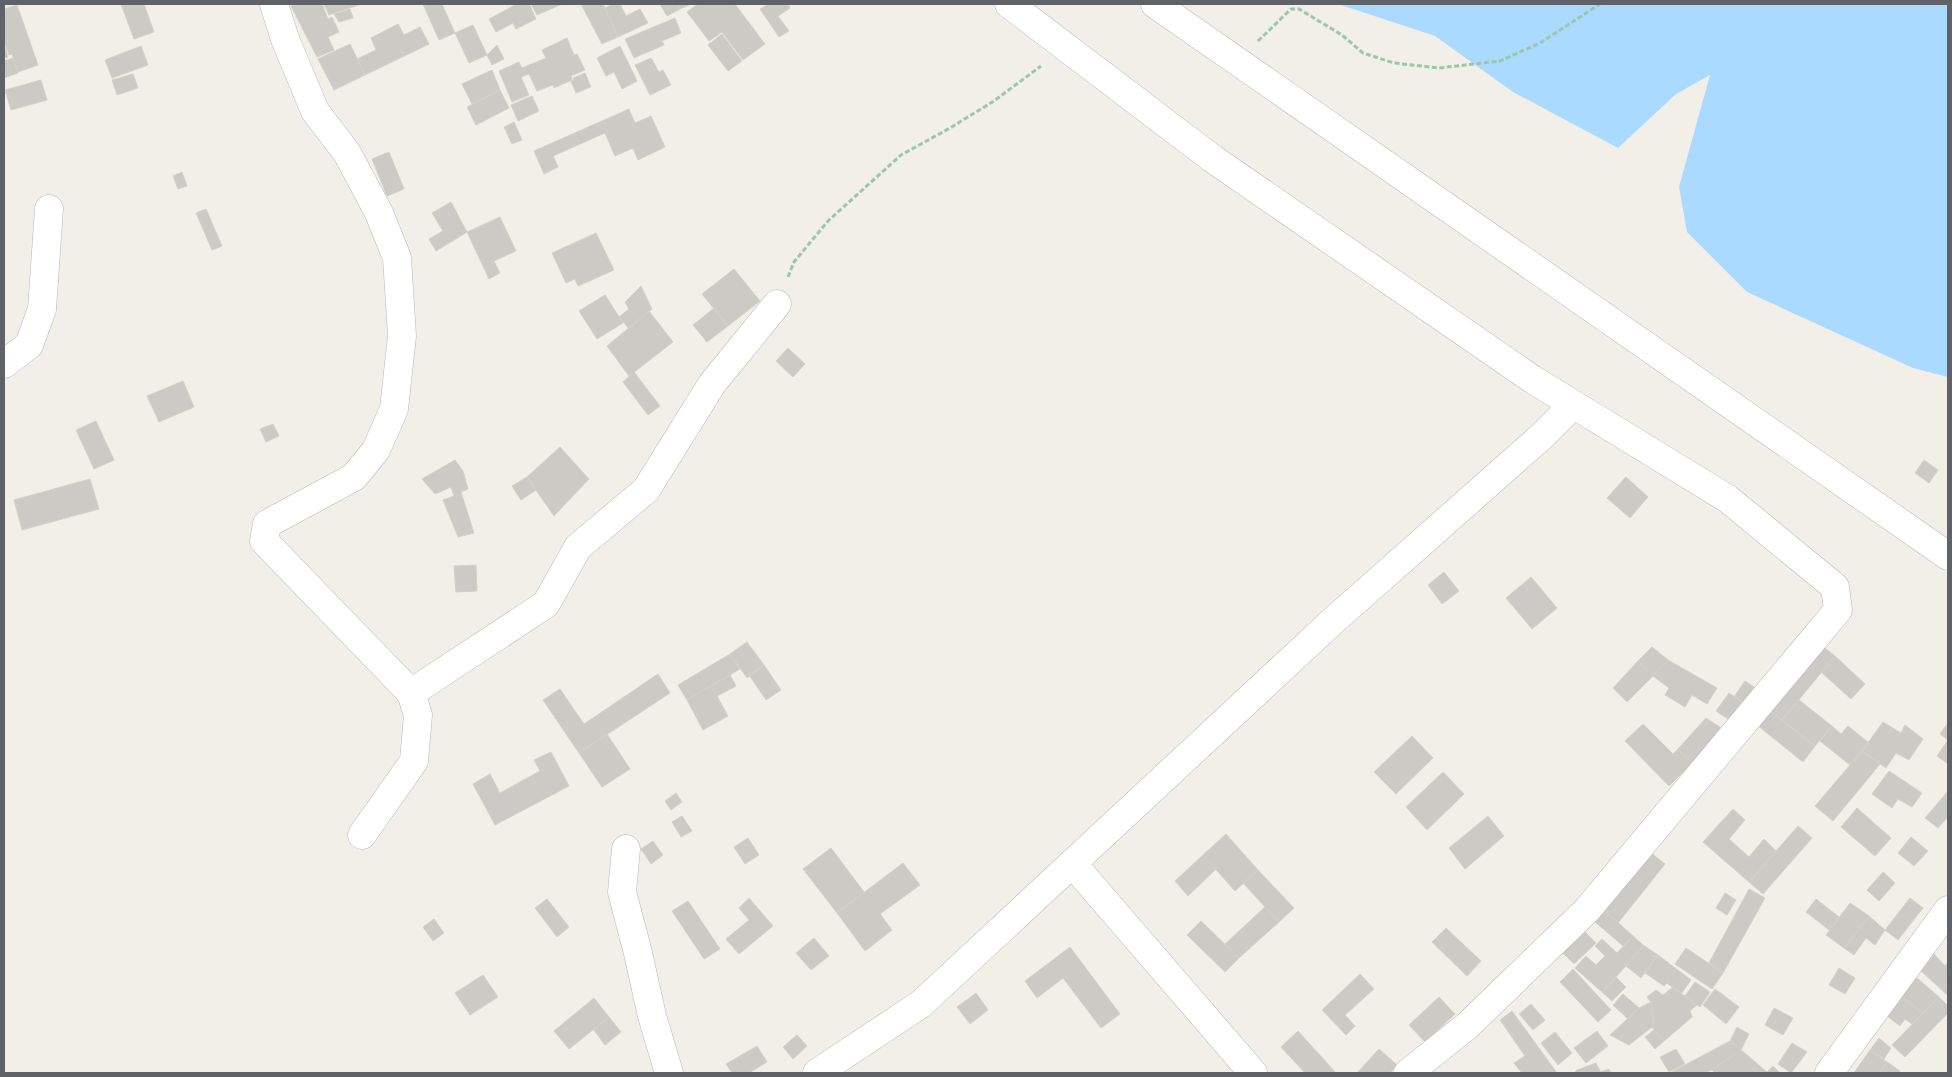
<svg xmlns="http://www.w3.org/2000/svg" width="1952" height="1077" viewBox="0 0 1952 1077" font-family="Overpass,sans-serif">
	<rect width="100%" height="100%" fill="#f1efe8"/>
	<path fill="#aadaff" d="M1338 4H1948V377L1913 368 1747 292 1687 232 1679 187 1710 75 1676 94 1618 148 1513 92 1435 36Z"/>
	<path fill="#cccac5" stroke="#d6d1c6" d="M121 4H144L154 32 134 39Z
		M298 4H322L328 19 332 17 339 32 328 37 334 50 317 57 291 6Z
		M324 4H361L329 15Z
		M423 4H442L455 33 439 40Z
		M517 4H529L536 19 516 29 513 23 496 32 489 19Z
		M531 4H562L537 15Z
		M581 4H603L618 37 602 44Z
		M613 4H620L626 16 640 9 648 23 618 37 605 8Z
		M660 4H678L680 9 667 16Z
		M678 4H691L680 9Z
		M698 4H735L765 44 743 60 722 32 709 41 687 12Z
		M769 4H788L790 8 778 16 789 31 779 37 760 9Z
		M17 5 38 65 18 72 12 54 9 55 4 41V9Z
		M350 9 353 18 339 22 334 14Z
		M675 18 681 33 662 41 664 45 634 58 625 39Z
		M398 24 404 35 420 27 429 44 365 75 357 59 376 50 371 38Z
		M473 25 487 55 469 63 455 33Z
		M722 34 742 61 728 71 708 45Z
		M567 38 574 55 577 54 585 70 571 76 572 80 554 88 553 85 537 91 529 74 521 77 529 95 512 102 499 71 519 62 522 68 546 58 542 50Z
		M350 44 365 75 334 90 318 59Z
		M4 45 8 57 4 58Z
		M497 45 504 59 492 65 487 55Z
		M141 46 148 65 112 78 105 60Z
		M620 46 637 81 622 89 614 72 606 76 597 58Z
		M13 58 18 73 4 78V61Z
		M651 58 659 72 663 70 671 85 650 95 635 65Z
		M492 70 500 90 472 104 462 84Z
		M585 73 591 87 576 93 571 81 574 80 573 78Z
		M133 74 138 88 117 95 112 80Z
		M41 80 47 100 11 110 5 90Z
		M500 90 509 108 476 125 467 107Z
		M532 96 539 111 518 121 511 105Z
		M629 109 635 123 651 116 665 147 638 160 633 148 615 156 605 133 553 156 558 167 544 174 534 151Z
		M514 122 522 140 512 144 504 127Z
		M389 152 404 189 387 196 372 159Z
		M182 172 187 186 178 189 173 176Z
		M451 202 467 232 436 251 429 239 443 231 432 213Z
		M206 209 222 246 212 250 196 213Z
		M500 217 516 251 494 261 500 273 489 279 467 232Z
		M596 233 614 270 578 286 575 279 566 283 552 253Z
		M734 269 760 301 728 326 702 294Z
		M641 286 652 309 629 329 619 317 629 309 625 302Z
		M605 295 623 323 597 339 579 311Z
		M714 308 728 326 707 342 693 325Z
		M649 311 673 342 629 376 607 346Z
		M788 348 805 364 793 377 776 361Z
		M634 372 660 406 648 415 623 382Z
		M183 381 194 407 159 422 147 396Z
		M96 421 114 460 94 469 76 430Z
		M273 424 279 436 266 442 260 429Z
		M560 447 589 479 554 516 527 477Z
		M455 460 463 471 468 489 461 492 474 533 458 537 443 500 454 496 451 487 435 494 422 479Z
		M1924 460 1938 470 1929 483 1915 473Z
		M527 477 536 490 521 500 512 486Z
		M1626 477 1648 497 1630 518 1607 498Z
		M90 479 99 509 22 530 14 500Z
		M476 565 477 591 456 592 454 566Z
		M1444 572 1459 591 1442 604 1428 585Z
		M1531 577 1557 608 1532 629 1506 598Z
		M747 642 764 665 747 678 730 654Z
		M1821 645 1835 656 1782 720 1769 710Z
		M1652 647 1668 660 1653 676 1638 661Z
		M730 654 740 669 687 700 678 685Z
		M1835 656 1865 684 1851 699 1821 672Z
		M1668 660 1717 688 1707 704 1692 695 1685 707 1665 695 1669 688 1653 676Z
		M1638 661 1653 676 1627 702 1613 688Z
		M764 665 781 690 766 700 749 675Z
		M658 674 670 693 579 753 543 700 560 689 584 724Z
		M730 675 736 686 717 696 728 716 703 730 687 700Z
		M1745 681 1754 687 1744 703 1734 697Z
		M1729 693 1744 703 1731 721 1716 711Z
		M1799 700 1832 726 1815 746 1782 720Z
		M1769 710 1815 746 1803 762 1757 725Z
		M1706 718 1721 728 1692 763 1678 749Z
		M1883 722 1901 733 1905 725 1923 739 1909 760 1896 753 1886 768 1862 751Z
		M1948 723V740L1940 734Z
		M1643 724 1673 754 1678 749 1692 763 1669 786 1625 741Z
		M1832 726 1841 734 1848 726 1869 743 1850 765 1820 741Z
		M607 734 630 769 602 787 579 753Z
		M1412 736 1433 758 1396 794 1374 772Z
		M1948 740V764L1937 756Z
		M1862 751 1880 764 1833 821 1815 806Z
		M551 752 569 786 495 825 473 784 490 774 500 793 540 771 534 760Z
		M1889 771 1922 793 1912 807 1898 799 1892 808 1872 794Z
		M1443 772 1464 794 1427 830 1406 807Z
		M1948 791V817L1938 828 1925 818Z
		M676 793 682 802 671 810 665 801Z
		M1857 808 1891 838 1875 856 1841 827Z
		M1733 809 1745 820 1729 839 1749 857 1764 839 1776 851 1749 882 1703 842Z
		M682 816 692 831 681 837 672 822Z
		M1488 816 1504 836 1465 869 1449 848Z
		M1798 826 1812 838 1763 894 1749 882Z
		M1226 834 1258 870 1235 891 1203 855Z
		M1911 837 1928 851 1914 866 1898 853Z
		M748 838 759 855 745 864 734 847Z
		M653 841 663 855 651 864 641 849Z
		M831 848 864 892 837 913 803 869Z
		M1650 852 1665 864 1618 923 1603 909Z
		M1203 855 1216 869 1188 896 1175 881Z
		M903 863 920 885 880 914 892 930 865 951 837 913Z
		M1258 870 1294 908 1279 922 1243 883Z
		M1883 872 1895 883 1879 901 1867 890Z
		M1749 889 1765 898 1723 973 1709 963Z
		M1725 893 1736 900 1727 915 1716 908Z
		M749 898 773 926 739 954 726 939 749 920 739 908Z
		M1910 898 1923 908 1898 940 1885 930Z
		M547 899 569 927 557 937 535 908Z
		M1816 899 1839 917 1829 930 1806 912Z
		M688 901 720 949 704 959 672 911Z
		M1850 903 1869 916 1844 948 1826 935Z
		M1265 907 1279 922 1239 958 1225 944Z
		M1603 909 1633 936 1623 946 1594 921Z
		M1869 916 1885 930 1875 945 1866 938 1854 955 1844 948Z
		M434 919 444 933 433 941 423 927Z
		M1201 921 1239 958 1225 972 1187 935Z
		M1446 928 1481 961 1467 976 1432 942Z
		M1585 932 1596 943 1574 964 1563 953Z
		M1633 936 1643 945 1626 966 1602 992 1575 968 1586 956 1596 965 1605 956 1595 946 1602 939 1617 953Z
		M814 938 829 956 811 970 796 953Z
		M1643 945 1658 955 1641 978 1626 966Z
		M1070 947 1120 1014 1101 1028 1063 978 1037 998 1025 981Z
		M1686 948 1723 973 1712 989 1675 964Z
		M1934 954 1945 966 1948 962V982L1942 990 1921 971Z
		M1658 955 1691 980 1681 994 1667 983 1664 986 1645 973Z
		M1839 968 1855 978 1845 994 1829 985Z
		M1573 969 1611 1010 1598 1022 1560 982Z
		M1360 974 1374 989 1345 1015 1355 1026 1346 1035 1322 1010Z
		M483 975 498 997 470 1015 455 993Z
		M1616 977 1626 987 1612 1001 1602 992Z
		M1917 978 1939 997 1923 1014 1901 995Z
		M1695 982 1710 992 1700 1007 1685 996Z
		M1948 982V996L1942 990Z
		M1673 987 1697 1005 1690 1011 1692 1017 1664 1041 1654 1030 1651 1002 1647 997 1656 990 1663 995Z
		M1715 989 1739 1007 1726 1024 1703 1005Z
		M976 993 988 1010 970 1024 957 1007Z
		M1623 994 1639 1008 1628 1019 1613 1005Z
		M1901 995 1923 1014 1912 1024 1905 1019 1900 1026 1887 1016Z
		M1439 997 1455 1014 1425 1042 1409 1025Z
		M1939 997 1948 1006V1013L1905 1057 1892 1045Z
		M594 998 609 1017 569 1049 554 1031Z
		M1651 1002 1654 1030 1652 1027 1629 1045 1610 1035 1639 1008Z
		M1531 1004 1545 1020 1533 1030 1519 1014Z
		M1774 1008 1793 1018 1783 1035 1765 1025Z
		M1512 1011 1557 1073H1522L1514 1063 1525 1056 1500 1020Z
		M609 1017 621 1032 605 1045 593 1029Z
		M1737 1027 1749 1034 1741 1050 1730 1041Z
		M1654 1030 1664 1041 1655 1049 1645 1037Z
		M1298 1031 1336 1073H1305L1281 1047Z
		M1597 1031 1608 1046 1586 1063 1574 1048Z
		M1555 1032 1572 1053 1558 1065 1541 1043Z
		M797 1035 807 1046 793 1059 783 1047Z
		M1879 1038 1891 1048 1884 1059 1870 1050Z
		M1730 1041 1741 1050 1712 1070 1704 1073H1670Z
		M1792 1043 1807 1052 1791 1073 1778 1064Z
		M757 1046 767 1062 749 1073H732L726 1064Z
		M1379 1049 1397 1065 1390 1073H1357Z
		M1676 1049 1685 1064 1669 1072 1660 1057Z
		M1741 1050 1767 1072 1715 1073 1712 1070Z
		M1870 1050 1887 1062 1879 1073H1854Z
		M1887 1062 1900 1071 1898 1073H1879Z
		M1596 1063 1601 1073H1574L1577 1070Z
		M1773 1066 1780 1073H1765L1767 1072Z
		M1609 1069 1611 1073H1601L1600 1072Z"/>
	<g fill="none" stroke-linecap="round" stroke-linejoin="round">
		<g stroke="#b5b8bc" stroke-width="29">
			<path id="minor" d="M274 4 285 39 315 111 347 153 379 213 397 258 402 336 394 409 376 450 354 477 267 524 264 541 411 693 418 715 414 761 362 835
				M1009 4 1213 159 1532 379 1728 499 1835 587 1838 610 1587 910 1467 1026 1408 1073
				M4 364 29 345 42 309 49 209
				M411 693 546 604 578 547 646 490 712 384 777 304
				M626 849 622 892 638 953 652 1016 669 1073
				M1072 863 1253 1073
				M817 1073 921 1004 1334 620 1542 436 1573 405
				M1829 1073 1948 910"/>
		</g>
		<g stroke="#b6babf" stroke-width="29">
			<path id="secondary" d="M1155 4 1948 556"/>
		</g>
		<path stroke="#9cc7a9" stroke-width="3" stroke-dasharray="5 2.5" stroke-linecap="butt" d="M1258 41 1291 9H1299L1342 35 1363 53 1394 63 1439 68 1500 61 1540 43 1600 4
			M788 277 794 262 828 221 901 155 950 128 994 101 1041 66"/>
		<use href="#minor" stroke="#fff" stroke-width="28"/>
		<use href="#secondary" stroke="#fff" stroke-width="28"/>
	</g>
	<rect width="1952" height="1077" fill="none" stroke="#5f6368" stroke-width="10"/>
</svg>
